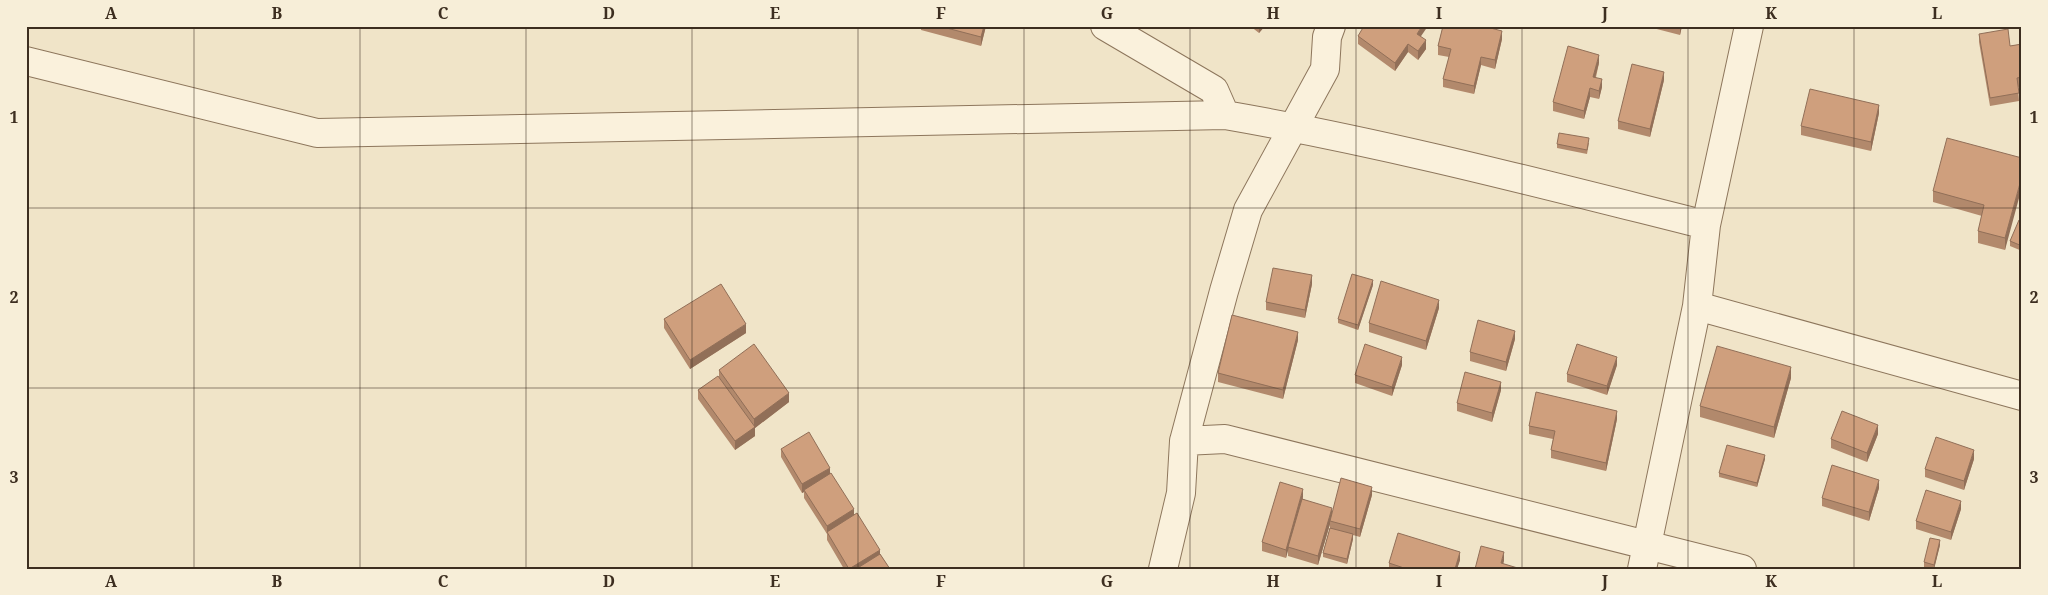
<svg xmlns="http://www.w3.org/2000/svg" width="2048" height="595" viewBox="0 0 2048 595" font-family="'Noto Serif',serif">
	<rect width="100%" height="100%" fill="#f0e4c8"/>
	<g fill="none" stroke-linecap="round" stroke-linejoin="round">
		<g stroke="#8d765c" stroke-width="30">
			<path id="minor" d="M1105 26 1214 90 1225 115
				M26 61 317 133 1225 115C1387 143 1546 185 1706 225
				M1697 306 2022 396
				M1184 441 1225 439 1742 569
				M1163 569 1181 493 1184 441 1224 291 1248 210 1325 69 1327 37 1331 26
				M1642 569 1697 306 1706 225 1749 26"/>
		</g>
		<use href="#minor" stroke="#faf1dc" stroke-width="28"/>
	</g>
	<path fill="#b2896c" d="M921 26H986L981 46 921 30Z
		M1250 26H1265L1259 33Z
		M1443 26H1488L1487 27 1502 39 1495 69 1481 65 1474 94 1443 87V79L1449 57 1438 55V46Z
		M1645 26H1682L1680 35Z
		M1979 34 2010 46 2022 44V86L2018 87 2019 101 1990 106 1979 42Z
		M1358 36 1421 37 1426 49 1418 60 1408 52 1395 71 1358 44Z
		M1599 63 1596 77 1602 87 1599 99 1590 97 1584 119 1553 111V102Z
		M1664 80 1650 137 1618 129V121Z
		M1879 113 1871 151 1801 135V126Z
		M1589 143 1587 154 1557 148V144Z
		M2022 158 2005 250 1978 243V231L1982 216 1933 202V191Z
		M2022 221V251L2010 246V241Z
		M1312 284 1305 318 1266 310V302Z
		M1373 285 1358 330 1338 323V319Z
		M1439 308 1426 350 1369 332V323Z
		M664 319 746 333 690 369 664 328Z
		M1515 339 1506 371 1470 361V352Z
		M1298 340 1283 399 1218 382V373Z
		M1402 365 1392 396 1355 383V375Z
		M1617 365 1607 395 1567 382V374Z
		M719 370 789 402 755 428V436L735 450 698 399V390L719 377Z
		M1791 378 1774 438 1700 417V406Z
		M1501 390 1492 422 1457 411V403Z
		M1617 419 1606 471 1551 458V450L1553 439 1529 434V426Z
		M1878 434 1867 462 1831 448V439Z
		M781 449 830 473 854 515 890 569H844L827 540V534L804 498V492L802 493 781 457Z
		M1765 459 1757 487 1719 477V473Z
		M1974 459 1964 490 1925 477V469Z
		M1879 488 1869 521 1822 506V498Z
		M1372 495 1360 537 1353 535V539L1347 564 1323 557V553L1330 528V524L1318 565 1288 556V548L1286 558 1262 551V542L1303 497V499L1332 513Z
		M1961 509 1951 540 1916 529V521Z
		M1940 545 1934 569 1924 567V562Z
		M1460 560 1457 569H1389V563Z"/>
	<path fill="#916f58" d="M984 26H986L981 46V37Z
		M1259 26H1265L1259 33Z
		M1422 26H1428L1417 42V34Z
		M1680 26H1682L1680 35Z
		M1502 31V39L1495 69V60Z
		M1426 40V49L1418 60V51Z
		M1408 44V52L1395 71V63Z
		M1599 55V63L1593 85V77Z
		M1481 57V65L1474 94V86Z
		M1664 72V80L1650 137V129Z
		M1602 79V87L1599 99V91Z
		M1590 88V97L1584 119V111Z
		M1879 105V113L1871 151V142Z
		M2022 176V187L2005 250V238Z
		M1312 275V284L1305 318V310Z
		M1373 280V285L1358 330V325Z
		M1439 300V308L1426 350V341Z
		M746 324V333L690 369V360Z
		M1515 331V339L1506 371V362Z
		M1298 332V340L1283 399V390Z
		M1402 357V365L1392 396V387Z
		M1617 357V365L1607 395V386Z
		M1791 367V378L1774 438V427Z
		M1501 382V390L1492 422V413Z
		M789 393V402L755 428V436L735 450V441L754 427V419Z
		M1617 411V419L1606 471V463Z
		M1878 425V434L1867 462V453Z
		M1974 450V459L1964 490V481Z
		M1765 455V459L1757 487V483Z
		M830 468V476L804 490V492L802 493V484Z
		M1879 480V488L1869 521V512Z
		M1372 487V495L1360 537V529Z
		M1303 489V497L1286 558V550Z
		M1961 501V509L1951 540V532Z
		M1332 508V516L1330 521V524L1318 565V556Z
		M854 509V517L827 532V534V526Z
		M1353 534V539L1347 564V559Z
		M1940 540V545L1934 569V565Z
		M880 550V558L863 569H849Z
		M1460 552V560L1457 569H1455Z
		M1504 552V561L1502 569 1501 563Z"/>
	<path fill="#cf9f7d" stroke="#916f58" d="M939 26H984L981 37Z
		M1364 26H1422L1417 34 1426 40 1418 51 1408 44 1395 63 1358 36Z
		M1443 26H1483L1502 31 1495 60 1481 57 1474 86 1443 79 1451 49 1438 46Z
		M2008 29 2010 46 2022 44V77L2017 78 2019 93 1990 98 1979 34Z
		M1568 46 1599 55 1593 77 1602 79 1599 91 1590 88 1584 111 1553 102Z
		M1632 64 1664 72 1650 129 1618 121Z
		M1810 89 1879 105 1871 142 1801 126Z
		M1559 133 1589 138 1587 150 1557 144Z
		M1947 138 2022 158V176L2005 238 1978 231 1984 205 1933 191Z
		M2019 220 2022 221V246L2010 241Z
		M1273 268 1312 275 1305 310 1266 302Z
		M1352 274 1373 280 1358 325 1338 319Z
		M1381 281 1439 300 1426 341 1369 323Z
		M721 284 746 324 690 360 664 319Z
		M1232 315 1298 332 1283 390 1218 373Z
		M1478 320 1515 331 1506 362 1470 352Z
		M754 344 789 393 754 419 719 370Z
		M1365 344 1402 357 1392 387 1355 375Z
		M1577 344 1617 357 1607 386 1567 374Z
		M1717 346 1791 367 1774 427 1700 406Z
		M1465 372 1501 382 1492 413 1457 403Z
		M718 376 755 427 735 441 698 390Z
		M1536 392 1617 411 1606 463 1551 450 1555 431 1529 426Z
		M1842 411 1878 425 1867 453 1831 439Z
		M809 432 830 468 802 484 781 449Z
		M1936 437 1974 450 1964 481 1925 469Z
		M1727 445 1765 455 1757 483 1719 473Z
		M1832 465 1879 480 1869 512 1822 498Z
		M831 473 854 509 827 526 804 490Z
		M1341 478 1372 487 1360 529 1330 521Z
		M1280 482 1303 489 1286 550 1262 542Z
		M1926 490 1961 501 1951 532 1916 521Z
		M1302 499 1332 508 1318 556 1288 547Z
		M857 513 880 550 849 569 827 532Z
		M1330 528 1353 534 1347 559 1323 553Z
		M1398 533 1460 552 1455 569H1407L1389 563Z
		M1930 538 1940 540 1934 565 1924 562Z
		M1481 546 1504 552 1501 563 1521 569H1475Z
		M880 554 890 569H856Z"/>
	<path fill="none" stroke="#3d2e20" stroke-width="1" stroke-opacity="0.55" d="M194 26V569M360 26V569M526 26V569M692 26V569M858 26V569M1024 26V569M1190 26V569M1356 26V569M1522 26V569M1688 26V569M1854 26V569M26 208H2022M26 388H2022"/>
	<rect width="2048" height="595" fill="none" stroke="#f7eed8" stroke-width="55"/>
	<rect x="28" y="28" width="1992" height="540" fill="none" stroke="#3d2e20" stroke-width="2"/>
	<g font-size="16" text-anchor="middle" font-weight="bold" fill="#3d2e20">
		<text x="111" y="19">A</text>
		<text x="277" y="19">B</text>
		<text x="443" y="19">C</text>
		<text x="609" y="19">D</text>
		<text x="775" y="19">E</text>
		<text x="941" y="19">F</text>
		<text x="1107" y="19">G</text>
		<text x="1273" y="19">H</text>
		<text x="1439" y="19">I</text>
		<text x="1605" y="19">J</text>
		<text x="1771" y="19">K</text>
		<text x="1937" y="19">L</text>
		<text x="14" y="123">1</text>
		<text x="2034" y="123">1</text>
		<text x="14" y="303">2</text>
		<text x="2034" y="303">2</text>
		<text x="14" y="483">3</text>
		<text x="2034" y="483">3</text>
		<text x="111" y="587">A</text>
		<text x="277" y="587">B</text>
		<text x="443" y="587">C</text>
		<text x="609" y="587">D</text>
		<text x="775" y="587">E</text>
		<text x="941" y="587">F</text>
		<text x="1107" y="587">G</text>
		<text x="1273" y="587">H</text>
		<text x="1439" y="587">I</text>
		<text x="1605" y="587">J</text>
		<text x="1771" y="587">K</text>
		<text x="1937" y="587">L</text>
	</g>
</svg>
